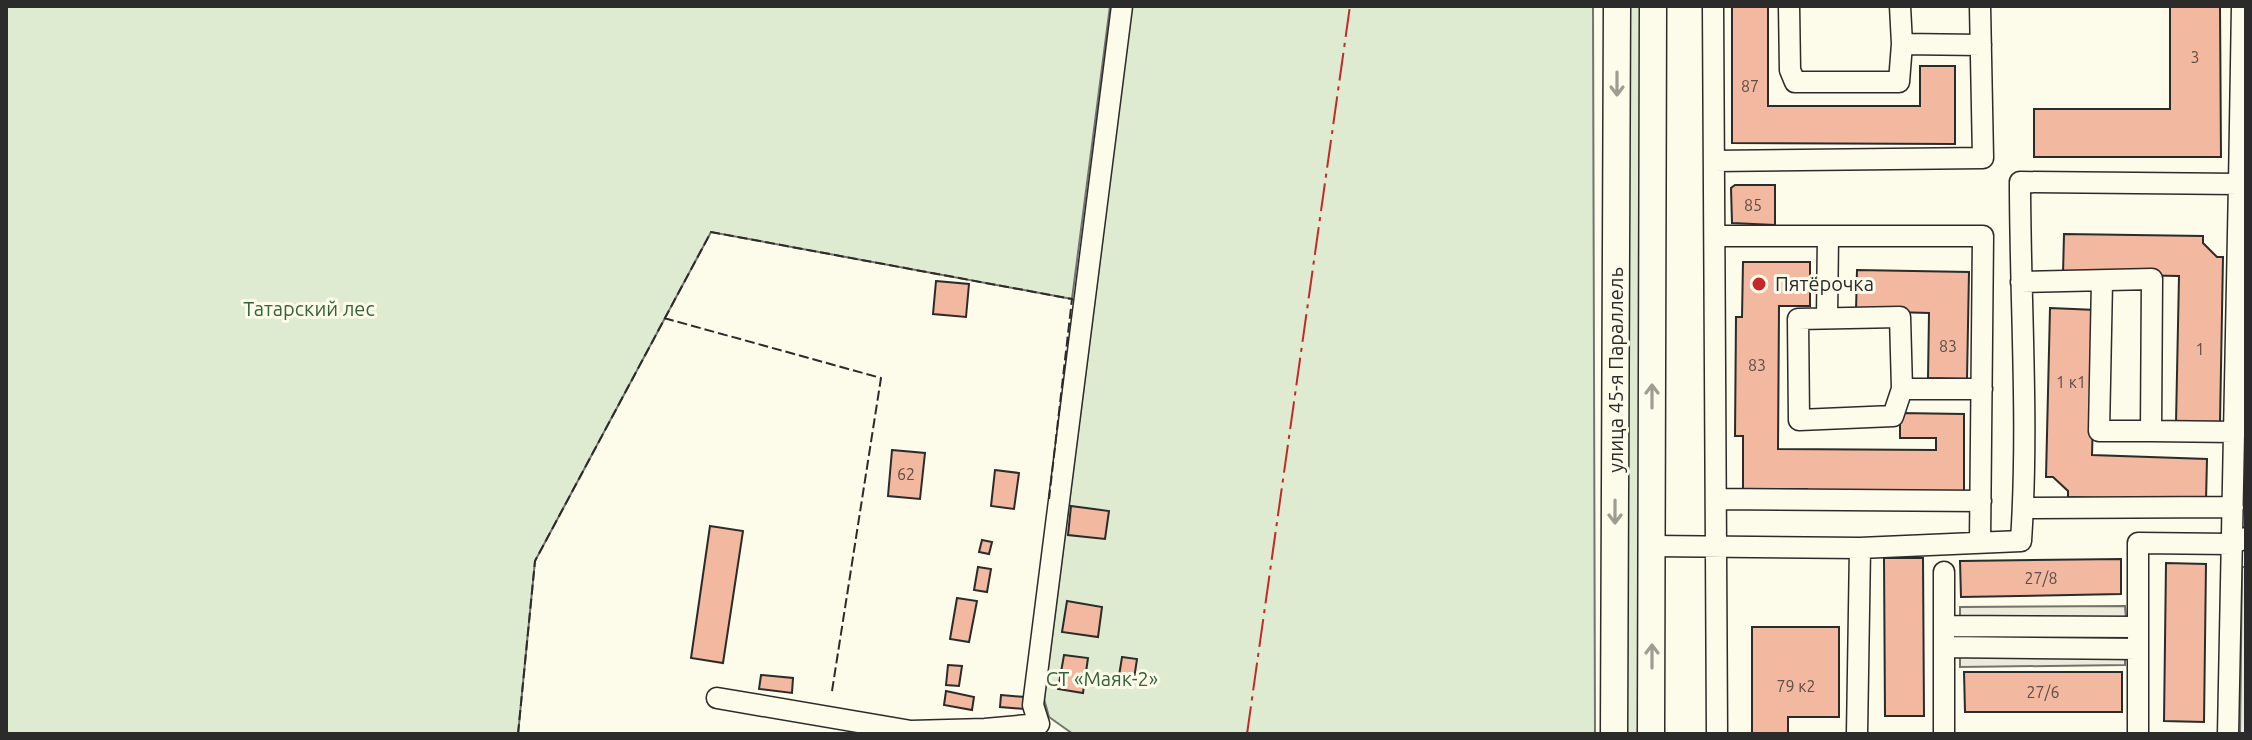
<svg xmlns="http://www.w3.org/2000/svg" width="2252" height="740" viewBox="0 0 2252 740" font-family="Ubuntu,sans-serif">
	<rect width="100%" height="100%" fill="#fdfbea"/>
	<path fill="#deebd1" stroke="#74746e" stroke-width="2" d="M6 6H1110L1072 299 711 232 535 561 518 734H6Z
		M1132 6H1593L1595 734H1073L1049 717 1044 699Z
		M1624 6H1640L1639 734H1624Z"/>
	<path fill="#eceadb" stroke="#74746e" stroke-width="2" d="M2242 567H2246V734H2240Z
		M2125 606 2126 619H1960V607Z
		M2125 653V665L1960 667V654Z"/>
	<path fill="#f2b8a0" stroke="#2b2b2b" stroke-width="2" d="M1732 6H1768V106H1920V66H1955V144L1732 143Z
		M2170 6H2220L2221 157H2034V109H2170Z
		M1735 185H1775V225L1732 223 1731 188Z
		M2064 234 2203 236V243L2217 257H2223L2220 423H2176L2179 276 2063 274Z
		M1743 262H1810V306H1779L1778 449 1936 450V438H1900V413L1964 414V495L1807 493V489H1743V436H1735L1736 317H1742Z
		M1857 270 1969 272 1967 379 1928 378 1929 313 1856 311Z
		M936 281 969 284 966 317 933 314Z
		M2050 308 2096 310 2092 455 2207 459 2206 501 2068 497V491L2053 477H2046Z
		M892 450 925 453 920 499 888 496Z
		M995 470 1019 473 1014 509 991 506Z
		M1071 506 1109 511 1105 539 1068 535Z
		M710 526 743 531 723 663 691 658Z
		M982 540 992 542 989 554 979 552Z
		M1884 558H1923L1924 716H1885Z
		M2121 559V594L1961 597 1960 561Z
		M2166 563 2206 564 2204 722 2164 721Z
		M978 567 991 569 987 592 974 590Z
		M957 598 977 601 969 642 950 639Z
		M1067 601 1102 607 1098 637 1062 632Z
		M1752 627H1839V717H1788V734H1752Z
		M1064 655 1088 658 1083 693 1058 689Z
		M1122 657 1137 659 1134 679 1119 676Z
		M948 665 962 666 959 686 946 685Z
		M1964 672H2122V712H1965Z
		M761 675 793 678 792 693 759 689Z
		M946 691 974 697 972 710 944 705Z
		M1001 695 1025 697 1024 709 1000 707Z"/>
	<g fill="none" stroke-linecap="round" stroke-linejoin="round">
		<g stroke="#2b2b2b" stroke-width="23">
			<path id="minor" d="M1713 6 1717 734
				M1789 6 1790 70 1795 82H1899L1902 44 1900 6
				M1902 44 1981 45
				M1714 161 1983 158 1980 6
				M2239 184 2242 6
				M1715 236H1983L1980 542
				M2102 281 2099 431H2151
				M2021 282 2152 279 2151 431 2235 432
				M1827 318 1828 236
				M1902 389 1893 416 1799 420 1798 319 1900 317 1902 389H1982
				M1716 499 1981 501
				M2023 508 2233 507
				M1652 546 1860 548 2021 541C2029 422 2020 301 2020 182L2239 184 2228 734
				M1944 626 2138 627
				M1944 647 2138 649
				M717 698 911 731 985 729 1039 724
				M1039 724 1033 705 1122 6
				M1857 734 1860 548
				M1944 734V572
				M2138 734V543L2231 544 2246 538"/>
		</g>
		<g stroke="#2b2b2b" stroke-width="29">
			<path id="major" d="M1614 734 1617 6
				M1651 734 1653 6"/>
		</g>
		<use href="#minor" stroke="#fdfbea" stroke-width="20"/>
		<use href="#major" stroke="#fdfbea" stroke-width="26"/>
		<path stroke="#2b2b2b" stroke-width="2" stroke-dasharray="10 4" stroke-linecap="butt" d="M664 318 881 378 832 691
			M518 734 535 561 711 232 1072 299 1049 499"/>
		<path stroke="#c62828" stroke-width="2" stroke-dasharray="28 6 4 6" stroke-linecap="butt" d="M1247 734 1350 6"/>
	</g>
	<defs><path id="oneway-shaft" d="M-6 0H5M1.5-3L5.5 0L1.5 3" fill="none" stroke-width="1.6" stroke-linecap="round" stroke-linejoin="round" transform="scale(2)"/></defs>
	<g stroke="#9e9d94">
		<use href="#oneway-shaft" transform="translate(1617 84) rotate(90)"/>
		<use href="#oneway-shaft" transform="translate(1652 396) rotate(-90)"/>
		<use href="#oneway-shaft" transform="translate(1615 512) rotate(90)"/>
		<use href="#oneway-shaft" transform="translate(1652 656) rotate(-90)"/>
	</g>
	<circle fill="#c62828" stroke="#fdfbea" stroke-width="3" cx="1759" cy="284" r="8"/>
	<g text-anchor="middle" stroke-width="6" stroke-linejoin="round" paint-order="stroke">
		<g font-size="16" fill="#5d4e48">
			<text x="2195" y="63">3</text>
			<text x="1750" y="92">87</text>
			<text x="1753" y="211">85</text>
			<text x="1948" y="352">83</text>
			<text x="2200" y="355">1</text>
			<text x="1757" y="371">83</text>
			<text x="2071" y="388">1 к1</text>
			<text x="906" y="480">62</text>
			<text x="2041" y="584">27/8</text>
			<text x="1796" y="692">79 к2</text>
			<text x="2043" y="698">27/6</text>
		</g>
		<g font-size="20" fill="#2b2b2b" stroke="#fdfbea" text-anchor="start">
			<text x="1775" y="291">Пятёрочка</text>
		</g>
		<g font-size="20" fill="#34623c" stroke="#fdfbea">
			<text x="309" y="316">Татарский лес</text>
			<text x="1102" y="686">СТ «Маяк-2»</text>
		</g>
		<g font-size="20" fill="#2b2b2b" stroke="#fdfbea">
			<text transform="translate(1616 370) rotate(-90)" y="7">улица 45-я Параллель</text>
		</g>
	</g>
	<rect width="2252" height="740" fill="none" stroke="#2b2b2b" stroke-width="16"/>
</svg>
